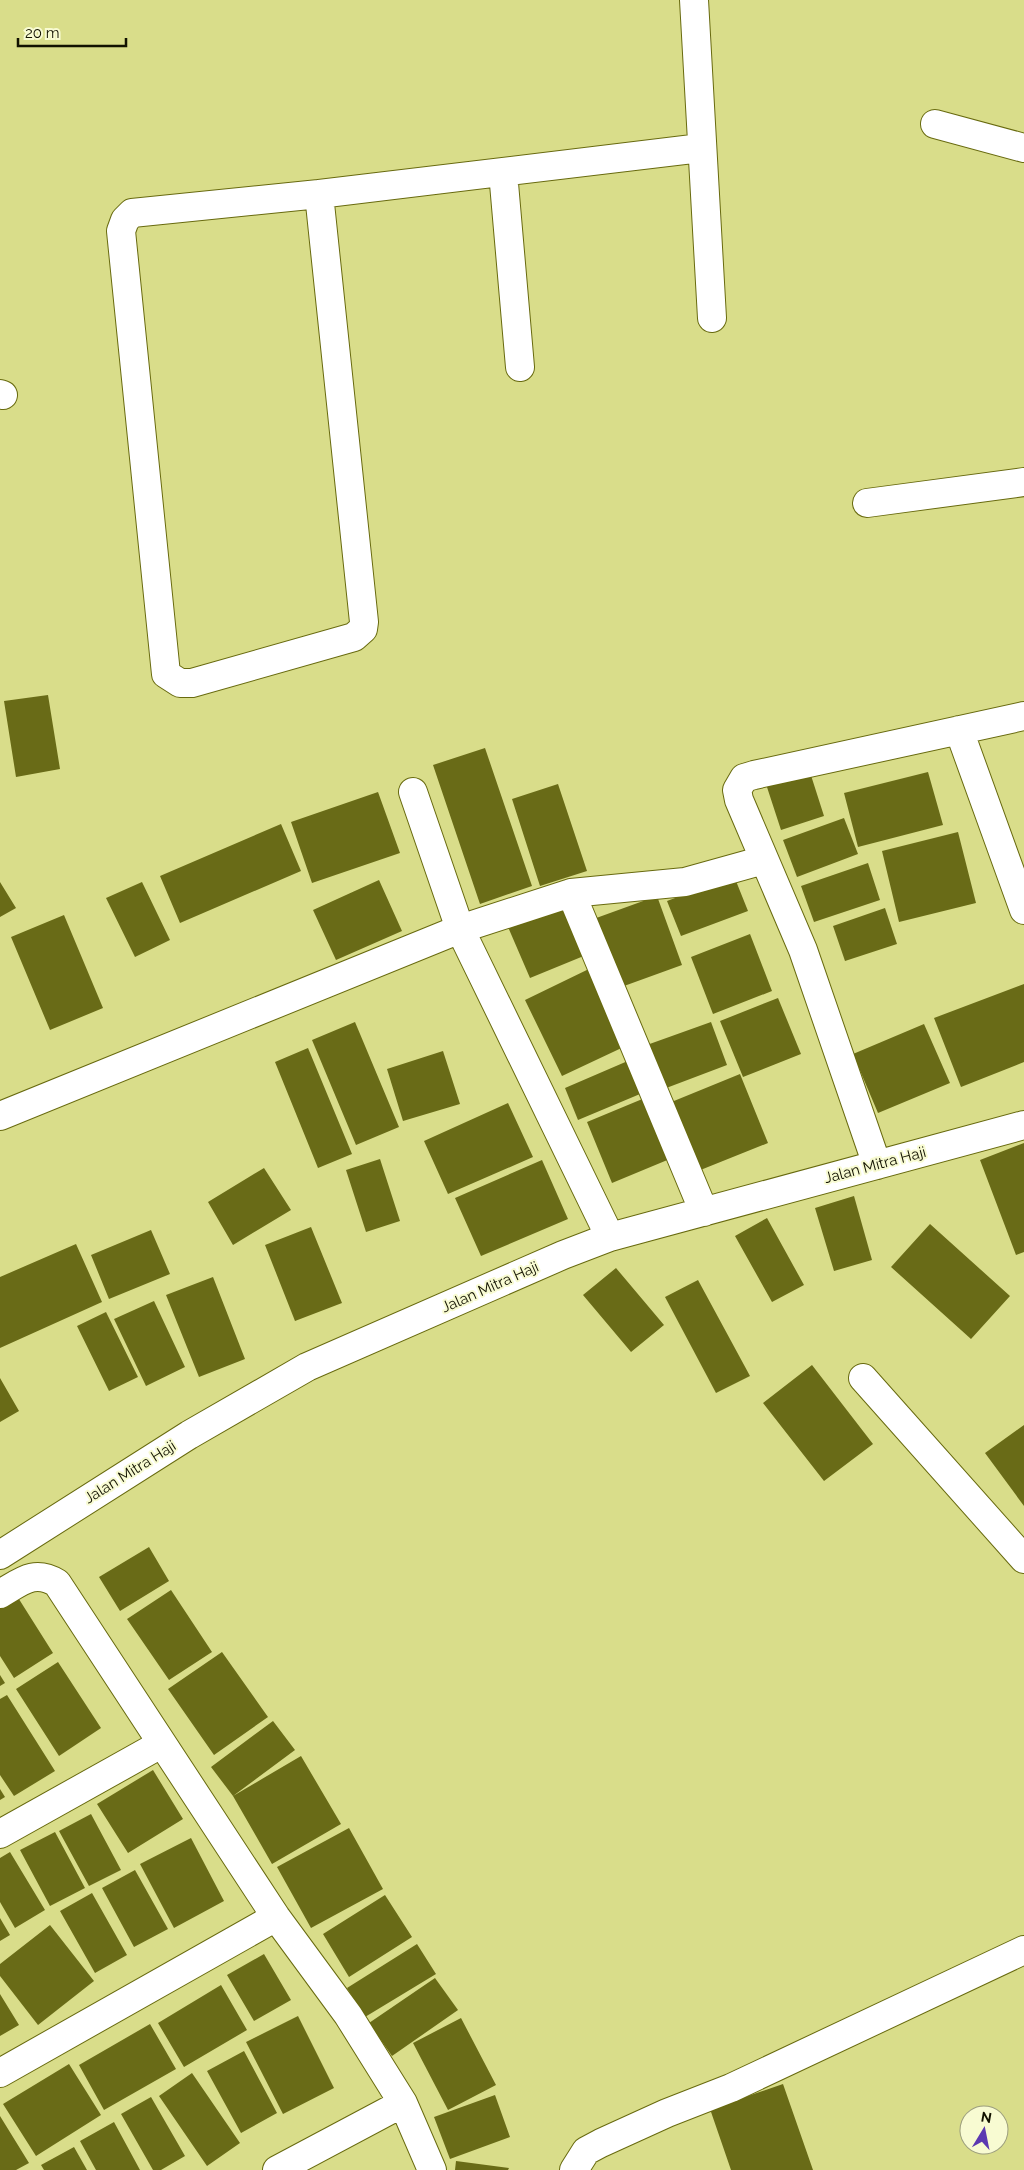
<svg xmlns="http://www.w3.org/2000/svg" width="1024" height="2170" viewBox="0 0 1024 2170" font-family="Raleway,sans-serif">
	<rect width="100%" height="100%" fill="#d9dd8a"/>
	<path fill="#696b17" d="M48 695 60 769 16 777 4 701Z
		M485 748 532 886 480 904 433 765Z
		M808 766 824 816 781 830 765 781Z
		M928 772 943 825 858 847 844 793Z
		M558 784 587 871 540 886 512 799Z
		M378 792 400 853 312 883 291 822Z
		M844 818 858 854 797 877 783 840Z
		M281 824 301 871 180 923 160 876Z
		M958 832 976 903 899 922 882 851Z
		M868 863 880 900 814 922 801 886Z
		M734 876 748 911 681 936 667 901Z
		M379 880 402 931 336 960 313 910Z
		M0 882 16 908 0 917Z
		M142 882 170 940 135 957 106 898Z
		M657 896 682 965 613 990 588 921Z
		M569 901 591 953 530 978 508 927Z
		M885 908 897 944 845 961 833 926Z
		M64 915 103 1008 50 1030 11 937Z
		M750 934 772 991 713 1014 691 957Z
		M593 967 630 1044 562 1076 525 1000Z
		M1024 984V1062L961 1087 934 1018Z
		M778 998 801 1054 743 1077 720 1021Z
		M355 1022 399 1127 356 1145 312 1040Z
		M711 1022 727 1065 661 1090 644 1046Z
		M924 1024 950 1083 878 1113 853 1054Z
		M308 1048 352 1154 318 1168 275 1062Z
		M443 1051 460 1104 403 1121 387 1069Z
		M637 1057 652 1089 578 1120 565 1088Z
		M740 1074 768 1143 698 1171 669 1103Z
		M652 1095 677 1156 612 1183 587 1122Z
		M508 1103 533 1157 448 1194 424 1141Z
		M1024 1143V1252L1016 1255 980 1160Z
		M380 1159 400 1221 366 1232 346 1170Z
		M542 1160 568 1219 481 1256 455 1198Z
		M264 1168 291 1210 233 1245 208 1202Z
		M854 1196 872 1260 834 1271 815 1208Z
		M767 1218 804 1285 772 1302 735 1236Z
		M930 1224 1010 1296 971 1339 891 1267Z
		M311 1227 342 1303 295 1321 265 1245Z
		M151 1230 170 1274 109 1299 91 1255Z
		M76 1244 102 1302 0 1348V1277Z
		M616 1268 664 1325 631 1352 583 1295Z
		M213 1277 245 1359 199 1377 166 1295Z
		M698 1280 750 1376 716 1393 665 1297Z
		M154 1301 185 1367 146 1386 114 1319Z
		M106 1312 138 1377 109 1391 77 1326Z
		M812 1365 873 1444 824 1481 763 1403Z
		M0 1378 19 1411 0 1422Z
		M1024 1425V1506L985 1453Z
		M149 1547 169 1581 120 1611 99 1577Z
		M171 1590 212 1652 169 1680 127 1619Z
		M17 1596 53 1653 14 1678 0 1656V1606Z
		M222 1652 268 1717 214 1755 168 1689Z
		M58 1662 101 1728 59 1756 16 1689Z
		M0 1675 5 1683 0 1686Z
		M7 1695 55 1771 14 1796 0 1775V1699Z
		M273 1721 295 1750 233 1796 211 1767Z
		M301 1756 341 1824 272 1864 233 1796Z
		M153 1770 183 1819 128 1853 97 1804Z
		M0 1789 5 1797 0 1800Z
		M91 1814 121 1870 89 1886 59 1831Z
		M349 1828 383 1889 311 1928 277 1867Z
		M55 1832 85 1888 50 1906 20 1850Z
		M191 1838 224 1901 174 1928 140 1864Z
		M10 1852 45 1910 15 1928 0 1902V1858Z
		M135 1870 168 1929 134 1947 102 1888Z
		M92 1893 127 1955 95 1973 60 1911Z
		M385 1895 412 1937 349 1977 323 1934Z
		M0 1918 10 1935 0 1941Z
		M50 1925 94 1981 38 2025 0 1976V1964Z
		M417 1944 436 1974 365 2017 347 1988Z
		M264 1954 291 2000 254 2021 227 1975Z
		M435 1978 458 2010 392 2056 369 2023Z
		M221 1985 247 2030 184 2067 158 2023Z
		M0 1994 19 2025 0 2036Z
		M298 2016 334 2088 283 2114 246 2042Z
		M461 2018 496 2085 448 2110 413 2043Z
		M150 2024 176 2069 104 2110 79 2065Z
		M244 2051 277 2113 241 2133 207 2071Z
		M69 2064 101 2115 36 2156 3 2104Z
		M192 2073 240 2143 207 2166 159 2096Z
		M783 2084 813 2170H731L710 2109Z
		M495 2095 510 2137 450 2159 434 2117Z
		M151 2097 185 2156 161 2170H153L121 2114Z
		M0 2116 29 2163 16 2170H0Z
		M114 2122 140 2170H96L80 2141Z
		M74 2147 87 2170H44L41 2165Z
		M456 2161 509 2168 508 2170H455Z"/>
	<g fill="none" stroke-linecap="round" stroke-linejoin="round">
		<g stroke="#686a0f" stroke-width="30">
			<path id="minor" d="M694 0 712 318
				M935 124 1024 148
				M503 172 520 367
				M319 194 364 622 363 629 354 637 192 683H180L166 674 121 231 125 220 132 213 319 194 701 148
				M0 394 3 395
				M867 503 1024 482
				M959 730 1024 910
				M413 792 460 929 610 1237
				M571 893 704 1212
				M0 1116 460 929 571 893 685 882 764 860
				M877 1165 803 950 739 800 737 790 744 778 754 775 1024 716
				M863 1378 1024 1559
				M0 1555 189 1435 307 1367 563 1255 610 1237 1024 1125
				M0 1594C21 1582 34 1569 57 1583L276 1917 348 2015 403 2103 432 2170
				M0 1834 161 1744
				M0 2073 276 1917
				M277 2170 403 2103
				M574 2170 586 2151 601 2143 667 2113 731 2088 1024 1950"/>
		</g>
		<use href="#minor" stroke="#fff" stroke-width="28"/>
	</g>
	<g text-anchor="middle" stroke-width="4" stroke-linejoin="round" paint-order="stroke">
		<g font-size="15" fill="#121200" stroke="#f8fbd2">
			<text transform="translate(875 1165) rotate(-15)" y="5">Jalan Mitra Haji</text>
			<text transform="translate(490 1287) rotate(-24)" y="5">Jalan Mitra Haji</text>
			<text transform="translate(130 1472) rotate(-32)" y="5">Jalan Mitra Haji</text>
		</g>
	</g>
	<g transform="translate(984 2130) rotate(10)"><circle r="24" fill="#f8fbd2" stroke="#9c9e7e"/>
	<path d="M0-4L9 19L0 12L-9 19Z" fill="#5c39b1"/>
	<text y="-8" font-size="14" font-weight="bold" text-anchor="middle" fill="#121200">N</text>
	</g>
	<path d="M18 38v8h108v-8" fill="none" stroke="#121200" stroke-width="2.5"/>
	<text x="25" y="38" font-size="15" fill="#121200" stroke="#f8fbd2" stroke-width="4" paint-order="stroke">20 m</text>
</svg>
